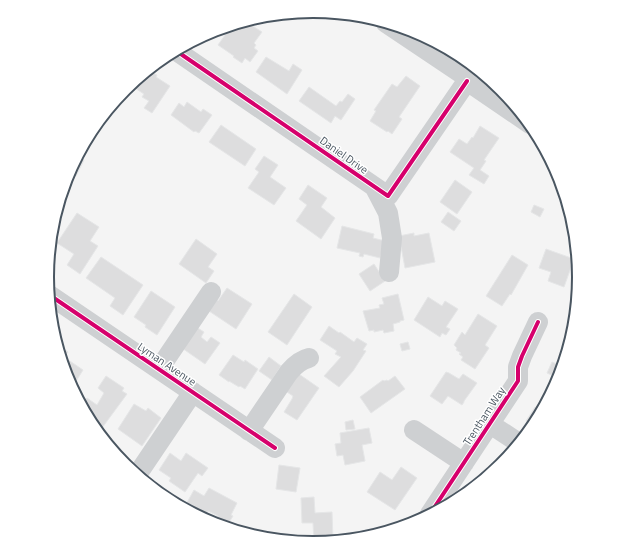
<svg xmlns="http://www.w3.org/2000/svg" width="625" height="554" viewBox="0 0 625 554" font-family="'Titillium Web',sans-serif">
	<rect width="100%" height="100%" fill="#f4f4f4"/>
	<path fill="#ddddde" stroke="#e5e6e7" d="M245 21 262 32 254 43 256 45 254 48 258 51 250 62 245 58 242 63 233 57 234 56 218 45 230 28 235 31 241 22Z
		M266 57 289 71 293 64 302 70 287 94 256 72Z
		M146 71 152 74 153 73 157 75 156 77 170 86 152 113 144 108 149 101 142 97 144 94 135 88Z
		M406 76 420 86 399 117 402 119 392 134 388 131 387 132 370 121 376 111 374 110 392 84 397 87Z
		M309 87 336 106 340 101 342 102 348 94 355 99 341 120 335 116 331 123 299 101Z
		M187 102 201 112 203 109 212 115 199 133 195 131 194 132 171 115 179 103 184 107Z
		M221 125 256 149 245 166 209 142Z
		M480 126 499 138 484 160 486 161 480 170 489 176 484 184 469 175 474 168 450 152 459 139 467 144 472 137 473 138Z
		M77 156 84 160 76 176 68 172Z
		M264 156 278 165 270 177 286 188 274 205 248 188 259 172 255 169Z
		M455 180 472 192 457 214 440 202Z
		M308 185 327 198 321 207 335 218 321 239 296 221 307 205 299 199Z
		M534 205 544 209 540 217 531 212Z
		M448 212 461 221 454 231 441 222Z
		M77 213 99 227 90 241 98 246 80 274 67 265 74 254 57 243Z
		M568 214H570L574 226 567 225Z
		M342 226 374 234 373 238 385 241 380 258 364 254 363 257 359 256 360 253 337 248Z
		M414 233V236L429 233 435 262 405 268 399 236Z
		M196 239 217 254 208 267 214 271 206 283 179 264Z
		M546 249 574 259 564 287 548 281 551 272 539 268Z
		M512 255 528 265 511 295 510 294 502 306 486 296Z
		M101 257 143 285 123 315 110 306 115 298 86 278Z
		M374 264 385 281 370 291 359 274Z
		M227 288 252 304 236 329 209 311 217 300 218 301Z
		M151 291 175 307 157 335 145 327 146 325 134 317Z
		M294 294 312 307 287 345 268 332Z
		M398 294 404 320 400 321V322L393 324 394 331 384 333 383 330 374 332V330L369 331 363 311 380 308 379 305 384 304 382 298Z
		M428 297 442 306 445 301 458 309 446 327 450 329 446 335 442 333 440 337 414 320Z
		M478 314 497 326 485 345 489 348 475 369 461 360 463 357 459 354 461 353 456 350 457 348 454 345 462 332 465 335Z
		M193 325 204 332 201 337 207 342 211 337 220 343 205 364 179 346Z
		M329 326 339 333 340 332 354 342 357 338 367 344 363 350 366 351 353 371 339 387 324 376 341 357 335 354 337 351 320 340Z
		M408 342 410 349 402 351 400 344Z
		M61 347 68 352 64 357 83 370 73 386 70 384 67 379 58 351Z
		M233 355 244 362 245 360 258 369 245 389 240 386 239 387 229 381V382L219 375Z
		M269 357 281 366 272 380 259 371Z
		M552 362 562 366 558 378 547 373Z
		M296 372 319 388 297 420 284 412 292 399 293 396 284 390Z
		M446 372 449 373 459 379 463 374 477 383 464 401V402L462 405 448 396 442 404 430 396Z
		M106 376 124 388 122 391 127 394 99 432 95 429 91 425 81 406 87 398 97 405 104 393 98 388Z
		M395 376 405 389 371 413 360 397 383 380 384 381 387 380 388 381Z
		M134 404 146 411 148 408 161 418 142 446 118 429Z
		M535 407 541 410 533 426 526 421Z
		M353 420 355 429 346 430 345 422Z
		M369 428 372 443 362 445 365 461 345 465 343 455 337 456 335 444 341 443 340 433Z
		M170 453 181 461 186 453 208 468 202 476 198 473 185 492 169 481 171 478 159 470Z
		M279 465 300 468 296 492 276 489Z
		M401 467 417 478 395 510 367 492 380 472 392 480Z
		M209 488 237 503 231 515 233 516 226 527 214 524 218 516 208 511 204 519 184 508 194 490 204 496Z
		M314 497 315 513 332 512 333 541 312 543 301 542 314 541 313 523H302L301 498Z"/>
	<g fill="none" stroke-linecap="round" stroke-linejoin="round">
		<path stroke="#ced0d2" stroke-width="20" d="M386 23 462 74 467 81 530 124
			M175 50 388 196 467 81
			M375 188 388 213 392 238 389 272
			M48 294 275 448
			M159 369 211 292
			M490 424 519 443
			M414 430 464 463
			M249 431 289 372C294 366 300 360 309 358
			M137 475 193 392
			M430 514 518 381V367L522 356 538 322"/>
		<g stroke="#fff" stroke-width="6">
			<path id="cycleway" d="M175 50 388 196 467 81
				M48 294 275 448
				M430 514 518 381V367L522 356 538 322"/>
		</g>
		<use href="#cycleway" stroke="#d6006c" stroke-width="4"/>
	</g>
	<g text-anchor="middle" stroke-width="3" stroke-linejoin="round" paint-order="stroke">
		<g font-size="11" fill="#4a5661" stroke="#fff">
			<text transform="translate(344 155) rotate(35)" y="4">Daniel Drive</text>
			<text transform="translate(167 364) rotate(34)" y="4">Lyman Avenue</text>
			<text transform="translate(484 416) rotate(-57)" y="4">Trentham Way</text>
		</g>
	</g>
	<path d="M0 0H625V554H0ZM54 277a259 259 0 1 1 518 0a259 259 0 1 1-518 0Z" fill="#fff" fill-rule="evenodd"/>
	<path fill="none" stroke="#4a5661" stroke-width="2" d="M54 277a259 259 0 1 1 518 0a259 259 0 1 1-518 0Z"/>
</svg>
